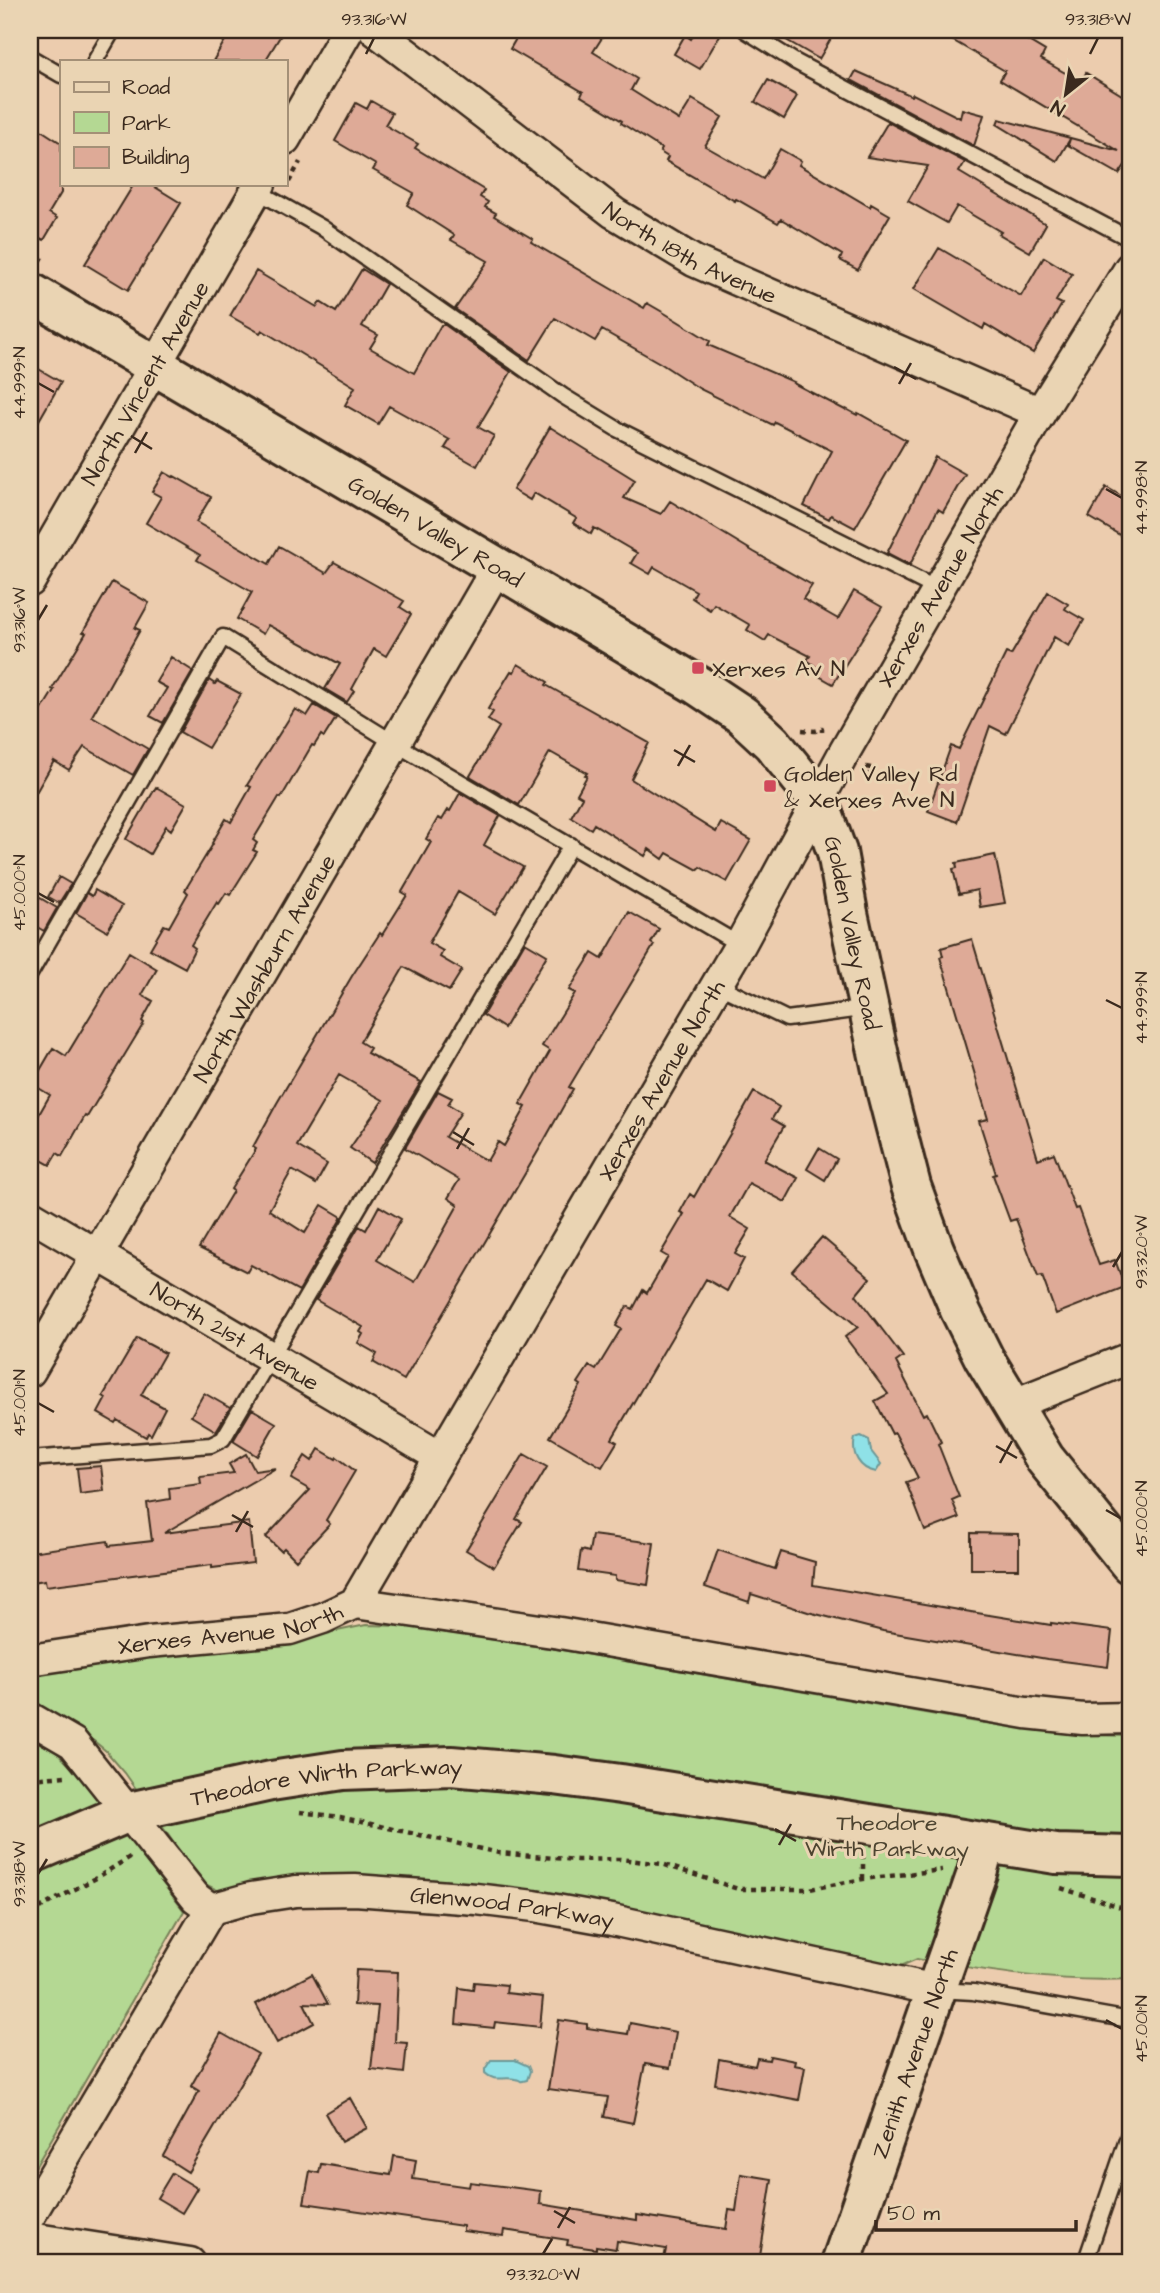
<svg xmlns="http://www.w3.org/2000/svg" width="1160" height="2293" viewBox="0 0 1160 2293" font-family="'Architects Daughter',sans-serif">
	<rect width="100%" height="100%" fill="#ecccae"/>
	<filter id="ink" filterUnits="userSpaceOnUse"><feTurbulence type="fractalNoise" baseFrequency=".0143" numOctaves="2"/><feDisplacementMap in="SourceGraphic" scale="14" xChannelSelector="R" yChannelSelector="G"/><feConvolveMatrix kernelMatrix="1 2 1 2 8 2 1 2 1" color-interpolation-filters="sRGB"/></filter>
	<g filter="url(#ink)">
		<path fill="#b4d893" stroke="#788158" stroke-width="2" d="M366 1625 403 1626 562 1650 977 1722 1090 1735 1130 1736V1979C1058 1983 988 1971 917 1959L901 1966H891L608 1904 217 1890 201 1882 125 1773 106 1751 94 1741 30 1702V1676L152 1654 308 1637Z
			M30 1734 54 1749 88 1785 184 1911 30 2176Z"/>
		<path fill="#8fe1e7" stroke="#6d9897" stroke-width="2" d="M861 1436 869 1440 871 1451 881 1464 876 1472C859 1469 851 1454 855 1438Z
			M491 2060H515L528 2066 530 2071 527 2080C515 2083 526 2081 515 2079 503 2076 495 2083 485 2073V2069Z"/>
		<path fill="#deaa97" stroke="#3b2a1e" stroke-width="2" d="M231 30H284L265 61H213Z
			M521 30H607L593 52 637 79 631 90 679 120 692 99 722 117 705 146 763 179 780 149 801 161 799 165 870 207 871 204 890 215 858 270 840 260 842 255 781 219 778 223 736 199 735 201 666 161 668 157 660 152 662 149 621 123 622 121 581 96 583 92 510 49Z
			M696 30H723L700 69 674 54 685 35 691 39Z
			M769 30H836L819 59Z
			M935 30H1010L1045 51 1041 59 1081 82 1086 73 1130 100V158L1119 174 1068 145 1070 139 1057 161 997 124 999 119 1119 151 1000 80 1005 71Z
			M856 71 912 96 913 94 960 118 962 109 984 115 974 146 851 80Z
			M768 80 797 96 784 119 755 102Z
			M371 101 392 113 385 125 418 144 415 148 484 190 480 197 488 202 485 207 496 213 494 216 533 239 531 242 644 308 647 303 666 314 710 341 708 345 794 382 793 383 845 410 846 409 857 415 858 413 906 440 855 528 831 515 829 519 804 506 832 451 775 422 773 425 700 389 660 363 602 330 595 341 555 318 529 360 455 309 488 261 451 240 454 235 407 205 414 193 373 170 376 165 335 141 356 103 367 109Z
			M888 122 965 162 959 172 1046 224 1030 252 999 234 1001 232 957 206 947 223 908 201 928 166 867 157Z
			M41 130 61 143V193L49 213 57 218 44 240 36 236 30 246V148Z
			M134 184H150L181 203 128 290 85 264Z
			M939 248 1021 296 1044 257 1072 274 1056 301 1062 304 1033 353 985 324 983 329 914 289Z
			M362 269 386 284 362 326 378 335 370 348 414 373 441 325H445L511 372 478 427 494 436 477 466 445 448 450 440 389 406 378 424 345 405 355 387 262 330 260 333 230 316 256 271 317 307 320 302 336 312Z
			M30 364 61 382 30 436Z
			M550 427 635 480 624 498 661 514 670 501 754 552 812 585 803 599 838 619 854 591 882 607 833 684 812 672 815 666 807 660 810 656 769 635 765 641 747 630 750 625 714 604 710 610 692 598 696 591 654 567 650 574 631 563 637 553 594 528 591 534 573 523 576 518 534 493 530 500 513 490Z
			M935 457 965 474 943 512 938 509 910 565 887 553Z
			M164 472 173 477 174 476 211 497 196 522 269 564 279 546 326 573 334 562 404 601 400 607 411 614 386 656 374 649 352 689 354 691 347 702 325 689 340 664 268 625 263 634 237 619 252 592 197 560 200 555 146 523 161 497 152 492Z
			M1106 487 1130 501V541L1089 517Z
			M112 582 149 603 135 628 140 630 92 716 148 749 133 775 84 747 69 770 54 761 30 803V729L54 690 52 689 86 633 83 632Z
			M1048 592 1068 604 1065 609 1084 620 1069 646 1054 637 1006 734 990 726 957 822 928 811 951 746 959 749 1006 653 1011 655Z
			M171 657 193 671 163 723 150 716 167 688 156 682Z
			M518 664 548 682 546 685 649 743 631 779 716 832 721 823 751 840 727 882 700 867 698 870 667 853 663 859 649 849 645 856 594 824 591 829 571 817 582 797 577 794 587 776 585 775 587 773 550 752 519 805 470 776 499 727 488 720 493 712 488 709 511 671 514 672Z
			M209 680 215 684 217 681 241 694 208 748 180 732Z
			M314 705 336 718 324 737 321 735 314 746 312 745 281 798 279 797 253 840 257 843 253 850 257 852 230 895 226 893 219 904 217 902 191 945 195 948 185 968 150 949 164 925 169 927 188 893 185 890 213 844 212 843 226 819 231 822 251 787 247 785 295 709 307 716Z
			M156 787 186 804 171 830 166 826 150 854 126 839Z
			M460 793 500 816 484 845 523 867 495 914 458 892 429 943 443 951 440 957 462 970 449 991 404 967 360 1042 370 1048 367 1053 421 1082 372 1163 350 1148 383 1100 339 1075 297 1146 327 1164 316 1184 292 1170 269 1210 305 1233 322 1205 342 1217 299 1291 251 1265 247 1272 199 1248 233 1191 231 1189 256 1149 253 1147 277 1103 352 976 380 933 382 935 407 895 402 892 431 842 426 839 438 818 442 820 448 810 450 811Z
			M995 855 1005 903 980 907 977 890 959 894 953 869 957 868 956 863Z
			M59 877 71 884 59 903 48 897Z
			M95 890 122 906 107 931 76 913 87 893 92 896Z
			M30 892 57 908 44 931 30 923Z
			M629 912 659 929 651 943 654 945 569 1087 573 1089 540 1148 404 1380 373 1362 377 1354 358 1343 363 1334 360 1332 363 1327 316 1300 359 1226 366 1230 379 1206 401 1219 377 1260 415 1282 458 1205 448 1198 459 1180 405 1148 438 1091 452 1098 448 1104 461 1112 445 1137 487 1161 498 1142 504 1146 526 1107 520 1104 550 1051 542 1046 575 993 569 990 592 953 602 959Z
			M972 939 1038 1159 1054 1153 1075 1209 1078 1208 1099 1265 1115 1260 1125 1287 1056 1314 1042 1276 1038 1277 1016 1219 1010 1221 993 1175 996 1174 979 1121 988 1119 940 957 943 956 941 948Z
			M525 942 547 955 504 1028 483 1015Z
			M129 952 157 969 142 995 153 1001 142 1021 144 1023 87 1117 85 1116 62 1156 57 1153 50 1165 30 1154V1130L50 1095 32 1084 53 1048 66 1056Z
			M754 1092 779 1107 772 1119 784 1126 764 1160 798 1178 785 1202 749 1183 730 1217 750 1229 735 1254 744 1259 727 1291 706 1279 612 1439 617 1442 602 1467 550 1437 581 1385 578 1383 589 1366 596 1370 621 1329 616 1326 627 1306 633 1309 643 1290 647 1293 668 1257 661 1253 684 1214 680 1212 690 1194 694 1197Z
			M819 1148 837 1159 825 1180 807 1169Z
			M822 1237 870 1278 856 1295 903 1357 896 1362 923 1415 927 1413 941 1442 938 1444 959 1497 952 1500 959 1518 925 1531 906 1482 918 1478 895 1433 892 1434 875 1401 888 1394 845 1337 858 1327 792 1271Z
			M137 1338 165 1353 141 1395 165 1408 151 1435 148 1433 146 1437 117 1420 115 1423 98 1413 106 1398 103 1396Z
			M204 1393 230 1408 216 1431 191 1416Z
			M252 1409 276 1423 257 1456 233 1441Z
			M319 1449 336 1459 337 1457 355 1471 326 1520 330 1524 296 1560 284 1548 281 1551 266 1537 310 1490 291 1479 305 1456 312 1461Z
			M246 1454 255 1471 276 1468 164 1533 249 1522 253 1563 212 1568V1565L46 1586 45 1580 32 1582 30 1552 108 1541 109 1546 152 1541 147 1503 170 1499 169 1488 201 1484 200 1477 234 1473 229 1464Z
			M524 1454 547 1467 516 1519 522 1522 494 1567 466 1550Z
			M101 1466 104 1491 80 1494 77 1468Z
			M971 1533 1019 1534V1569H971Z
			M592 1535 654 1543 648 1585 615 1580V1576L578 1571 581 1550 589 1552Z
			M718 1550 775 1569 781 1552 815 1562 813 1585 971 1612 1051 1625V1623L1112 1631 1108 1667 1047 1659 883 1631 808 1612 751 1594 749 1602 705 1587Z
			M356 1970 398 1972 395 2042 407 2043 404 2073 371 2069 378 2006 354 2005Z
			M312 1974 328 2004 304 2003 314 2023 277 2043 256 2004Z
			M474 1982 507 1985 506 1993 543 1997 540 2027 495 2022 494 2028 456 2024 459 1988 473 1990Z
			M559 2020 587 2024V2028L628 2034 630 2023 676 2032 670 2068 645 2064 633 2123 604 2117 608 2097 548 2089Z
			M221 2033 258 2054 188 2172 163 2156 199 2091 191 2086Z
			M770 2056 795 2061 794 2065 805 2067 799 2100 715 2084 719 2059 755 2066 757 2058 769 2060Z
			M350 2098 367 2128 341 2142 325 2113Z
			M394 2156 416 2160 413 2179 469 2187 470 2182 541 2191 540 2204 637 2220V2215L726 2229 729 2210 736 2211 741 2174 772 2179 759 2263H689L664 2259 666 2249 617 2241 616 2249 596 2246V2249L567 2245 568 2240 504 2230 503 2236 463 2231V2226L304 2203 310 2171 319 2173 321 2164 391 2175Z
			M172 2173 197 2188 182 2213 157 2198Z"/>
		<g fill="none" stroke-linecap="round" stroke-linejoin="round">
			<g stroke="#3b2a1e" stroke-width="19">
				<path id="lane" d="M745 30 794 61 1130 239
					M30 57 61 75
					M95 61 113 30
					M255 190 321 227 563 396 617 429 939 590
					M30 974 223 637 396 744 740 945
					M717 985 787 1019 868 1008
					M30 1459 211 1445 223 1439 571 845
					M938 1990 973 1992 1130 2020
					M1085 2263 1130 2131"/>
			</g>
			<g stroke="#3b2a1e" stroke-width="35">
				<g id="street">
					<path id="s1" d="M375 30 614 213 694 261 1040 413"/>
					<path d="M285 139 348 30"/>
					<path id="s2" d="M30 581 260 184"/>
					<path id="s3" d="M30 1215 440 1457"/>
					<path id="s4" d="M30 1371 498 566"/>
					<path d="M1012 1405 1130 1358"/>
					<path d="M355 1603 560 1633 1026 1713 1083 1719 1130 1718"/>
					<path id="s5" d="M30 1660 149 1642 290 1629 323 1618 355 1603 740 945 845 751 1040 413 1130 268"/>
					<path d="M30 1718 73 1743 196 1898 211 1909"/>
					<path id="s6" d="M211 1909 251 1898 296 1891 355 1890 476 1899 534 1906 612 1920 936 1990"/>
					<path d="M30 2215 211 1909"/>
					<path d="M30 2238 190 2263"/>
				</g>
			</g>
			<g stroke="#3b2a1e" stroke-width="44">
				<g id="secondary">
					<path id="s7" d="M30 292 697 685 742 715 772 743 818 800 837 852 848 913 887 1093 911 1186 934 1249 960 1310 984 1358 1045 1459 1130 1564"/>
					<path id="s8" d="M30 1854 129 1812 271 1781 343 1770 451 1766 554 1775 621 1784 1056 1854 1130 1856"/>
					<path id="s9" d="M841 2263 977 1873 985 1843"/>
				</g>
			</g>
			<path stroke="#3b2a1e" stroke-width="4.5" stroke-dasharray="5 5" stroke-linecap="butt" d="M289 182 300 162
				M30 252 46 262
				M802 730 815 731 822 729V732
				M866 767 871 768 869 775
				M30 1779 66 1776
				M300 1812 340 1817 499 1853 577 1860 620 1859 662 1864 738 1889H810L863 1879 942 1870
				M863 1879V1856
				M1061 1888 1130 1910
				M30 1913 98 1877 130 1857"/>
			<use href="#lane" stroke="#ead4b3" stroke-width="14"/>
			<use href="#street" stroke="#ead4b3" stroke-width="30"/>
			<use href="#secondary" stroke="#ead4b3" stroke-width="38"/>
		</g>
	</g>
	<path fill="none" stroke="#3b2a1e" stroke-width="2.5" d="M366 54 374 38M1090 54 1098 38M894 367 916 379M38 383 54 392M899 384 911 363M131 436 152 449M135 453 147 432M1106 489 1122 498M38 620 47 605M674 750 695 762M678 766 690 745M38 893 54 902M1106 1000 1122 1008M453 1132 474 1145M457 1149 469 1128M1113 1267 1122 1252M38 1403 54 1412M996 1446 1017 1458M1000 1463 1012 1441M1106 1510 1122 1519M232 1515 253 1527M236 1532 248 1511M775 1829 796 1841M779 1845 791 1824M38 1874 47 1859M1106 2020 1122 2029M554 2211 575 2223M558 2228 570 2207M543 2254 552 2239"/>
	<g fill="#d1495b" stroke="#ead4b3" stroke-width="2.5">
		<rect x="691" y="661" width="14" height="14" rx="3.5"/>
		<rect x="763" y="779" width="14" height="14" rx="3.5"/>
	</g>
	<g text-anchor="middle" stroke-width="6" stroke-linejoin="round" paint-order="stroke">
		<g font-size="23" fill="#3b2a1e" stroke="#ead4b3">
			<text dy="8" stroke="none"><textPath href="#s1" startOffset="387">North 18th Avenue</textPath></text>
			<text dy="8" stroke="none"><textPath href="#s2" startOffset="229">North Vincent Avenue</textPath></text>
			<text dy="8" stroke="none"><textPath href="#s7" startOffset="471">Golden Valley Road</textPath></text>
			<text dy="8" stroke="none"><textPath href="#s5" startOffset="1505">Xerxes Avenue North</textPath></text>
			<text dy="8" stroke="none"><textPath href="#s7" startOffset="1080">Golden Valley Road</textPath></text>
			<text dy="8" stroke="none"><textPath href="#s4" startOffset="466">North Washburn Avenue</textPath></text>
			<text dy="8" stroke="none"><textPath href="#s5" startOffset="938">Xerxes Avenue North</textPath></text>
			<text dy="8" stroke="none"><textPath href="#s3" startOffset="238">North 21st Avenue</textPath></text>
			<text dy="8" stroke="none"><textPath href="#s5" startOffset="203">Xerxes Avenue North</textPath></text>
			<text dy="8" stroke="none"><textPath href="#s8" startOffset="308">Theodore Wirth Parkway</textPath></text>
			<text dy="8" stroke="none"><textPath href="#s6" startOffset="304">Glenwood Parkway</textPath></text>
			<text dy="8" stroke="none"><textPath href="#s9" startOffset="222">Zenith Avenue North</textPath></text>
		</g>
		<g font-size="23" fill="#3b2a1e" stroke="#ead4b3" text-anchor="start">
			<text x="712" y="676">Xerxes Av N</text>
			<text x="784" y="781">Golden Valley Rd<tspan x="784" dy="26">&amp; Xerxes Ave N</tspan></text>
		</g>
		<g font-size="23" fill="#4d4430" stroke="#ead4b3">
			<text x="887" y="1830">Theodore<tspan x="887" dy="26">Wirth Parkway</tspan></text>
		</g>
	</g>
	<rect width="1160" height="2293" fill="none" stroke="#ead4b3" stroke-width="77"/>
	<rect x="60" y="60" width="228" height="126" fill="#ead4b3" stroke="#a49077" stroke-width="2"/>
	<rect x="74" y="82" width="35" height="10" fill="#ead4b3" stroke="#a49077" stroke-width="2"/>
	<text x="122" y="94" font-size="21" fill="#3b2a1e">Road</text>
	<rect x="74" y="112" width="35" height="21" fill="#b4d893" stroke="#a49077" stroke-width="2"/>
	<text x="122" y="130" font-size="21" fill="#3b2a1e">Park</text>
	<rect x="74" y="147" width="35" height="21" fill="#deaa97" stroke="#a49077" stroke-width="2"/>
	<text x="122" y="164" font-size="21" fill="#3b2a1e">Building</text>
	<g transform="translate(1066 94) rotate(210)" stroke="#ead4b3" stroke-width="5" paint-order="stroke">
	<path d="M0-5L12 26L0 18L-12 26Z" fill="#3b2a1e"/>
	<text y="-10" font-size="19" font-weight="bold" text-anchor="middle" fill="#3b2a1e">N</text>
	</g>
	<path d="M876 2220v10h200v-10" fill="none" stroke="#3b2a1e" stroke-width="3.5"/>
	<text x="887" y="2220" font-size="21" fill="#3b2a1e" stroke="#ead4b3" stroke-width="5" paint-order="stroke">50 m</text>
	<rect x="38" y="38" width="1084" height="2216" fill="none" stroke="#3b2a1e" stroke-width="2.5"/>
	<g font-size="18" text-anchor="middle" fill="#3b2a1e">
		<text x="374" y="25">93.316°W</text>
		<text x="1098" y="25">93.318°W</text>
		<text transform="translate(19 383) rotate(-90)" y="6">44.999°N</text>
		<text transform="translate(1141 498) rotate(-90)" y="6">44.998°N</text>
		<text transform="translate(19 620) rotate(-90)" y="6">93.316°W</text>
		<text transform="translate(19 893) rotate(-90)" y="6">45.000°N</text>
		<text transform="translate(1141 1008) rotate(-90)" y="6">44.999°N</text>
		<text transform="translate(1141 1252) rotate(-90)" y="6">93.320°W</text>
		<text transform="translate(19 1403) rotate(-90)" y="6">45.001°N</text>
		<text transform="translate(1141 1519) rotate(-90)" y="6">45.000°N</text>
		<text transform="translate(19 1874) rotate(-90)" y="6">93.318°W</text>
		<text transform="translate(1141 2029) rotate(-90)" y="6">45.001°N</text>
		<text x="543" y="2280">93.320°W</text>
	</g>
</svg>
